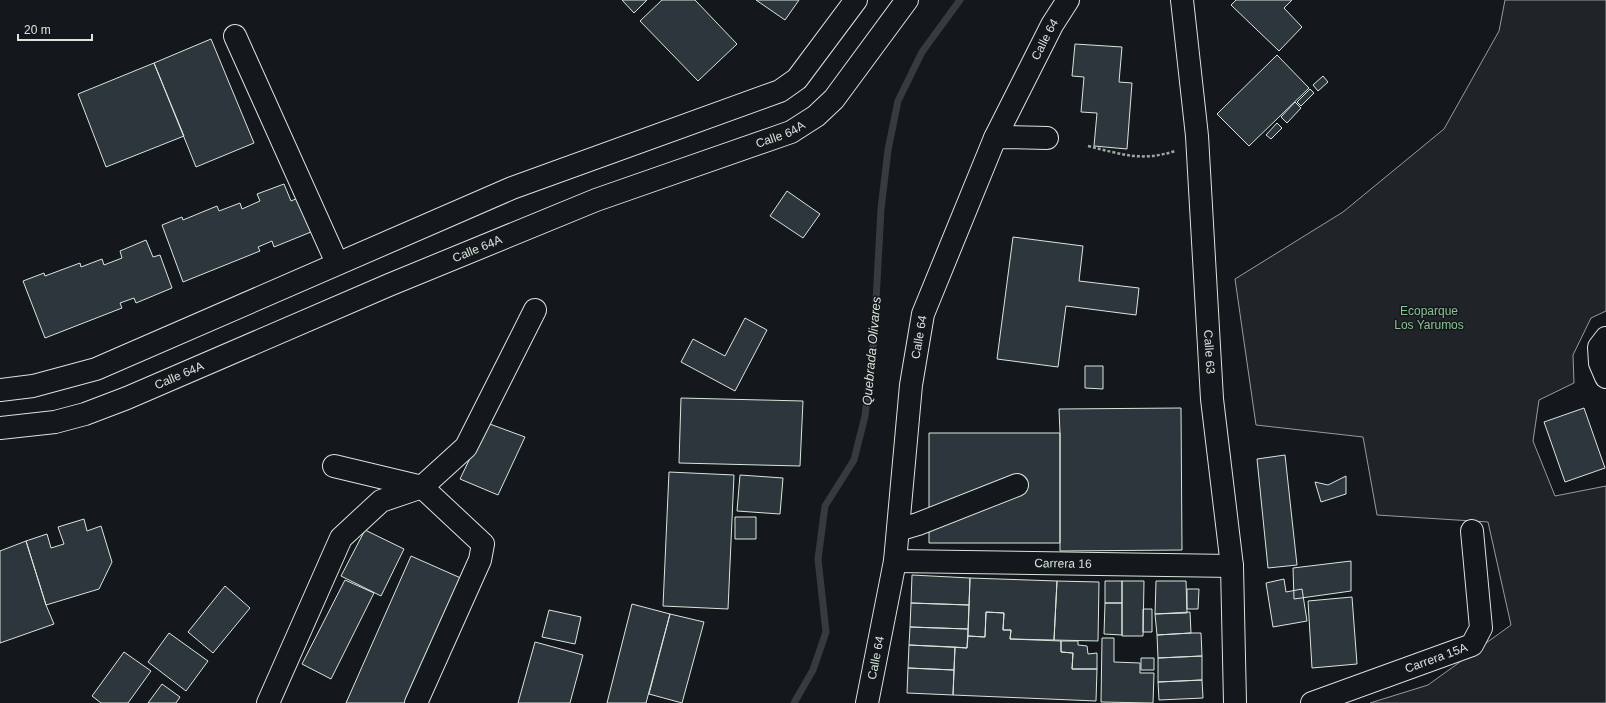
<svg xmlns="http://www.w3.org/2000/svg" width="1606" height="703" viewBox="0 0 1606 703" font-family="Helvetica,sans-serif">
	<rect width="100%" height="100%" fill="#14181c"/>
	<path fill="#202428" stroke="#939e99" d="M1505 0H1606V311L1591 318 1573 355 1574 383 1539 400 1533 441 1555 496 1606 486V703H1370L1428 685 1511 625 1488 522 1377 515 1363 437 1256 425 1235 279 1343 212 1444 129 1499 31Z"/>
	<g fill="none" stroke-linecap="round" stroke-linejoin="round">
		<path stroke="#363b3e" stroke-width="7" d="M794 703 813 670 826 632 818 559 825 506 854 460 865 416 874 337 881 209 888 150 898 101 922 52 960 0"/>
	</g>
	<path fill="#2c363c" stroke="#d8e6dc" d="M622 0H647L634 13Z
		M662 0H695L737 44 698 81 640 21Z
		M756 0H799L785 20Z
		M1236 0H1292L1284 8 1302 27 1279 51 1231 5Z
		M211 39 254 143 196 167 154 63Z
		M1075 44 1122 47 1119 82 1132 83 1127 149 1094 146 1097 113 1081 112 1084 77 1072 76Z
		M1277 55 1309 88 1249 146 1217 114Z
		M154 63 184 136 106 167 78 94Z
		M1323 76 1328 82 1318 91 1313 85Z
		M1310 89 1314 93 1301 106 1297 102Z
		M1295 102 1301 108 1287 123 1281 117Z
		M1277 123 1282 128 1271 139 1266 135Z
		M284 184 291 201 298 198 311 232 274 247 272 241 258 247 260 251 183 282 162 225 182 217 183 220 217 206 219 211 240 203 242 209 260 201 257 194Z
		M787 191 820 214 803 238 770 216Z
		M1013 237 1083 246 1079 281 1139 288 1136 315 1066 306 1058 367 997 359Z
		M146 240 153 257 160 255 172 288 136 303 134 298 120 303 122 308 45 338 23 281 44 273 45 276 80 263 81 267 102 259 104 265 122 258 120 251Z
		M745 318 767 330 735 391 681 362 693 339 725 356Z
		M1085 366H1103V389L1085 388Z
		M681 398 803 401 800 466 679 463Z
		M1181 408 1182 550 1060 551V433L1059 409Z
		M1584 408 1605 468 1565 482 1544 422Z
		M487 423 525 437 498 495 460 479Z
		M929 433H1060V543H929Z
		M1285 455 1297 565 1268 568 1257 459Z
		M669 472 734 475 728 609 663 606Z
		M740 475 783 478 780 514 737 511Z
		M1346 476V494L1321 502 1315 482 1328 485Z
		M735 517H756V539H735Z
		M84 519 87 531 101 526 112 562 99 589 46 605 26 541 47 534 51 548 64 544 58 527Z
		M365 530 404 549 381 596 341 576Z
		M26 541 46 605 54 624 0 643V551Z
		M411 556 463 579 408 703H346Z
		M1351 561V591L1294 599 1293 568Z
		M912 575 970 578 969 605 911 603Z
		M970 578 1057 581 1054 640 1010 639 1011 630H1003L1004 613 986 612 985 637 968 636Z
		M1284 579 1286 592 1302 589 1307 621 1273 627 1266 583Z
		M345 580 374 593 331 679 302 664Z
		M1057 581 1099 582 1098 641 1054 640Z
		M1105 581H1122V603H1105Z
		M1122 581H1144L1143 636H1122Z
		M1156 581H1186L1187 613 1155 614Z
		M225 586 250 608 213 653 188 632Z
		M1187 589H1199L1198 609H1187Z
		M1352 597 1357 664 1312 668 1308 601Z
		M911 603 969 605 968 629 910 627Z
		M1105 603H1122V635L1104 634Z
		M632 604 670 614 646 703H607Z
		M1143 609H1152V632H1143Z
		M549 610 581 617 575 644 542 637Z
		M986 612 1004 613 1003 630H1011L1010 639 1061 641V652L1073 653 1072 669H1097L1096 701 953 695 955 647 967 648 968 636 985 637Z
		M1190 612 1191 633 1157 635 1155 614Z
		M670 614 704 622 682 703 649 694Z
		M910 627 968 629 967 648 909 645Z
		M169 633 208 661 186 691 148 662Z
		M1191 633H1201L1202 656 1158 658 1157 635Z
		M1102 638H1114V662L1140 663V673H1154L1153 703 1101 702Z
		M1061 641H1078V645L1087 646 1088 654 1097 653V669H1072L1073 653 1061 652Z
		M535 642 583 655 570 703H518Z
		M909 645 955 647 954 670 908 668Z
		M124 652 151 671 128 703H101L92 696Z
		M1202 656V680L1158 682V658Z
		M1141 658H1154V670H1141Z
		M908 668 954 670 953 695 907 693Z
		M1202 680 1203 698 1159 700 1158 682Z
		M162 684 180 697 176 703H148Z"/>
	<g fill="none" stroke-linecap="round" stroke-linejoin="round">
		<g stroke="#d8e6dc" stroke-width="24">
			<g id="minor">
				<path id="s1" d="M1182 0 1197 136 1212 399 1232 566 1235 703"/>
				<path d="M235 36 337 263"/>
				<path d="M995 138 1003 137 1047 138"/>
				<path d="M1606 338 1599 347 1600 363 1606 377"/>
				<path d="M0 390 33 386 96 369 512 188 780 91 797 79 856 0"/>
				<path id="s2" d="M0 428 55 422 85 414 127 398 389 285 596 200 791 132 816 116 834 99 907 0"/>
				<path d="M334 466 422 487 483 544 480 560 416 703"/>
				<path d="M898 530 918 524 1017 485"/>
				<path id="s3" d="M895 561 1232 566"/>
				<path d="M268 703 341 538 381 501 422 487 466 447 535 310"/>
				<path id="s4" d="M867 703 895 561 911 385 923 314 995 138 1052 25 1068 0"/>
				<path id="s5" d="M1312 703 1472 645 1481 628 1472 531"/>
			</g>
		</g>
		<path stroke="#9da8a2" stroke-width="2.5" stroke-dasharray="3 2" stroke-linecap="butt" d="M1088 146C1121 154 1141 162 1175 151"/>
		<use href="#minor" stroke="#14181c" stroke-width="22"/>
	</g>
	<g text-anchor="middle" stroke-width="3" stroke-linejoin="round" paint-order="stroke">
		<g font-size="12" fill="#d8e6dc" stroke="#14181c">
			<text dy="4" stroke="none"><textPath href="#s4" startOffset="694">Calle 64</textPath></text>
			<text dy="4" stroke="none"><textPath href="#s2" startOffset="836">Calle 64A</textPath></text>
			<text dy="4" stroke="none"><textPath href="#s2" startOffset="512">Calle 64A</textPath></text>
			<text dy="4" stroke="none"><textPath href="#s4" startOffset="370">Calle 64</textPath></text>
			<text dy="4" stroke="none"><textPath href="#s1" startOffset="353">Calle 63</textPath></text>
			<text dy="4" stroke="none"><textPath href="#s2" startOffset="188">Calle 64A</textPath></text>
			<text dy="4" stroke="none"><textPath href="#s3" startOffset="168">Carrera 16</textPath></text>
			<text dy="4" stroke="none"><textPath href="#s4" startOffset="46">Calle 64</textPath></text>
			<text dy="4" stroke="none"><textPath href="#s5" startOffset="132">Carrera 15A</textPath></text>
		</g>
		<g font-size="12" fill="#8ac095" stroke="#14181c">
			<text x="1429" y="315">Ecoparque<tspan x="1429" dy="14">Los Yarumos</tspan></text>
		</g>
		<g font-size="13" font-style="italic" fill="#d8e6dc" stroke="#14181c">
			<text transform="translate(871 351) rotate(-85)" y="5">Quebrada Olivares</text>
		</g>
	</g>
	<path d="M18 34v6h74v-6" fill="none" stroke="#d8e6dc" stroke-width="2"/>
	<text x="24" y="34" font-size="12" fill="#d8e6dc" stroke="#14181c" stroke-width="3" paint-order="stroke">20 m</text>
</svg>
